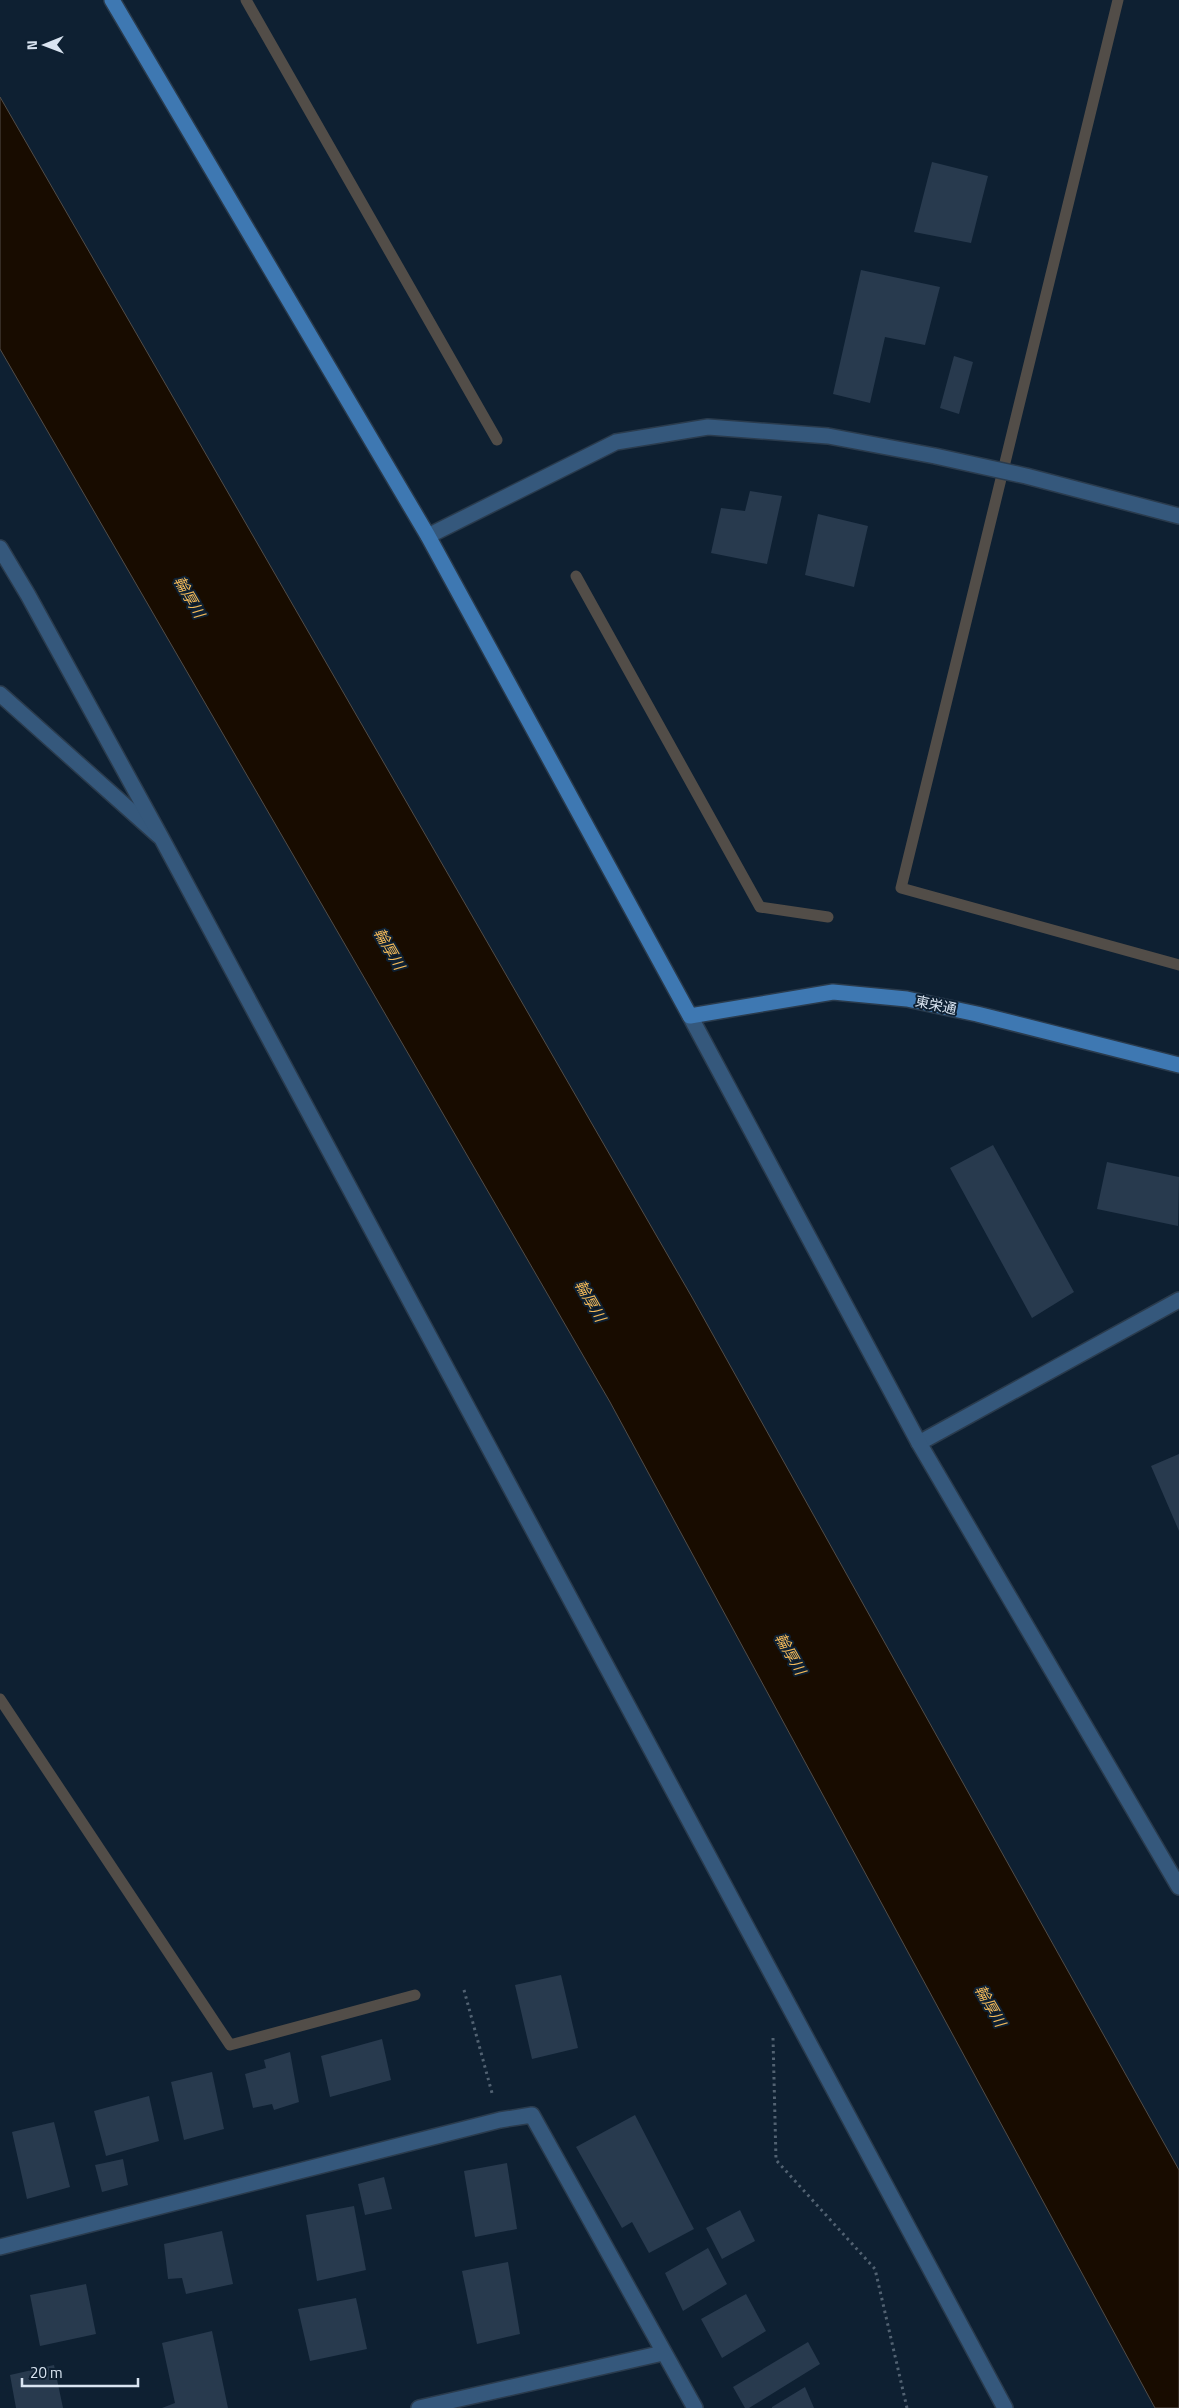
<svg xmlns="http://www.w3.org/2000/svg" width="1179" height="2408" viewBox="0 0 1179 2408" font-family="'Titillium Web','Noto Sans JP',sans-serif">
	<rect width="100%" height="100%" fill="#0e2032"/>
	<path fill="#180c00" stroke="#524d48" d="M0 97 693 1299 1179 2170V2408H1155L610 1402 0 349Z"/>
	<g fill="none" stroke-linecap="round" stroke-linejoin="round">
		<path stroke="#524d48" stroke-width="11" d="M246 0 497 440
			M1118 0 901 888 1179 965
			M576 576 760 907 828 917
			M0 1699 230 2045 415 1995"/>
	</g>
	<path fill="#283a4e" d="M932 162 988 176 971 243 914 232Z
		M861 270 940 287 925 345 885 337 870 403 833 394Z
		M954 356 973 362 959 414 940 408Z
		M750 491 782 496 767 564 711 553 721 508 745 511Z
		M818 514 868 526 854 587 805 575Z
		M993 1145 1074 1292 1032 1318 950 1168Z
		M1107 1162 1179 1177 1178 1226 1097 1209Z
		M1179 1454V1531L1151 1466Z
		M561 1975 578 2048 532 2059 515 1985Z
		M382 2039 391 2080 330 2097 321 2056Z
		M290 2052 299 2102 274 2110 272 2104 253 2108 245 2074 266 2068 264 2060Z
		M212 2072 224 2129 184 2140 171 2082Z
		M149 2096 159 2141 106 2156 94 2111Z
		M635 2115 694 2229 649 2253 632 2222 622 2228 576 2147Z
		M54 2122 70 2187 27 2199 12 2132Z
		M123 2159 128 2185 102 2192 95 2165Z
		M507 2163 517 2229 475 2237 464 2171Z
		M384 2177 392 2209 365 2215 358 2184Z
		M354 2206 366 2270 317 2281 306 2215Z
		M740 2210 755 2241 722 2259 706 2228Z
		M222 2231 233 2284 186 2294 182 2278 168 2279 164 2244Z
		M708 2248 727 2284 683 2311 665 2273Z
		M508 2262 520 2334 477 2344 462 2271Z
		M86 2284 96 2334 40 2346 30 2295Z
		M746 2294 766 2331 722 2358 701 2319Z
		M356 2298 367 2349 310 2361 298 2309Z
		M212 2331 228 2408H162L175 2403 162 2343Z
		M808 2342 820 2364 749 2408H745L733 2387Z
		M54 2365 63 2408H16L10 2375Z
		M805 2387 814 2408H772V2407Z"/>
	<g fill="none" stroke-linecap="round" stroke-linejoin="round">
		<g stroke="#2a3b4d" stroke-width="18">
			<path id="lane" d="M0 694 159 836
				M919 1443 1179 1300"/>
		</g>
		<g stroke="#2a3b4d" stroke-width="18">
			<path id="street" d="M428 536 616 442 708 427 828 436 935 456 1026 476 1179 516
				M0 548 28 595 162 839 1005 2408
				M690 1016 919 1443 1179 1887
				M0 2247 500 2120 532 2115 695 2408
				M419 2408 663 2353"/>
		</g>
		<g stroke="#2a3b4d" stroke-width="18">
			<path id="secondary" d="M112 0 428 536 690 1016 833 992 907 999 977 1014 1179 1065"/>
		</g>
		<path stroke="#526272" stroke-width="3" stroke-dasharray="2.5 4" stroke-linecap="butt" d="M464 1990 492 2093
			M773 2038 776 2160 875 2269 907 2408"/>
		<use href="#lane" stroke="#35587c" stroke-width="15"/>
		<use href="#street" stroke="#35587c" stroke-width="15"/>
		<use href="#secondary" stroke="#3e78b2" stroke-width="15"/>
	</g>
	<g text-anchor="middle" stroke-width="4" stroke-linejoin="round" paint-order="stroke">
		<g font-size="14" fill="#d9e4f1" stroke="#0e2032">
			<text transform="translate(936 1005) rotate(12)" y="5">東栄通</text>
		</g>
		<g font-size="15" font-style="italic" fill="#f3ba5a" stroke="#0e2032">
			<text transform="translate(189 597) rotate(60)" y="5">輪厚川</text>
			<text transform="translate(389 949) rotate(60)" y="5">輪厚川</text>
			<text transform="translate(590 1301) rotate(60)" y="5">輪厚川</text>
			<text transform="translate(790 1654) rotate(60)" y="5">輪厚川</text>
			<text transform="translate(990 2006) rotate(60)" y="5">輪厚川</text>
		</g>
	</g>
	<g transform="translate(45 45) rotate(269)" stroke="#0e2032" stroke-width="4" paint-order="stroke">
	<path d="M0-4L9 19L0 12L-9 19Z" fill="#d9e4f1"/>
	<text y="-8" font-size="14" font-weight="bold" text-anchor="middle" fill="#d9e4f1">N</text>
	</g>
	<path d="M22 2378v8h116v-8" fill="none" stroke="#d9e4f1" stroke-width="2.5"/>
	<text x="30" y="2378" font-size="15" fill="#d9e4f1" stroke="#0e2032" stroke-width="4" paint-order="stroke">20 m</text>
</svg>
